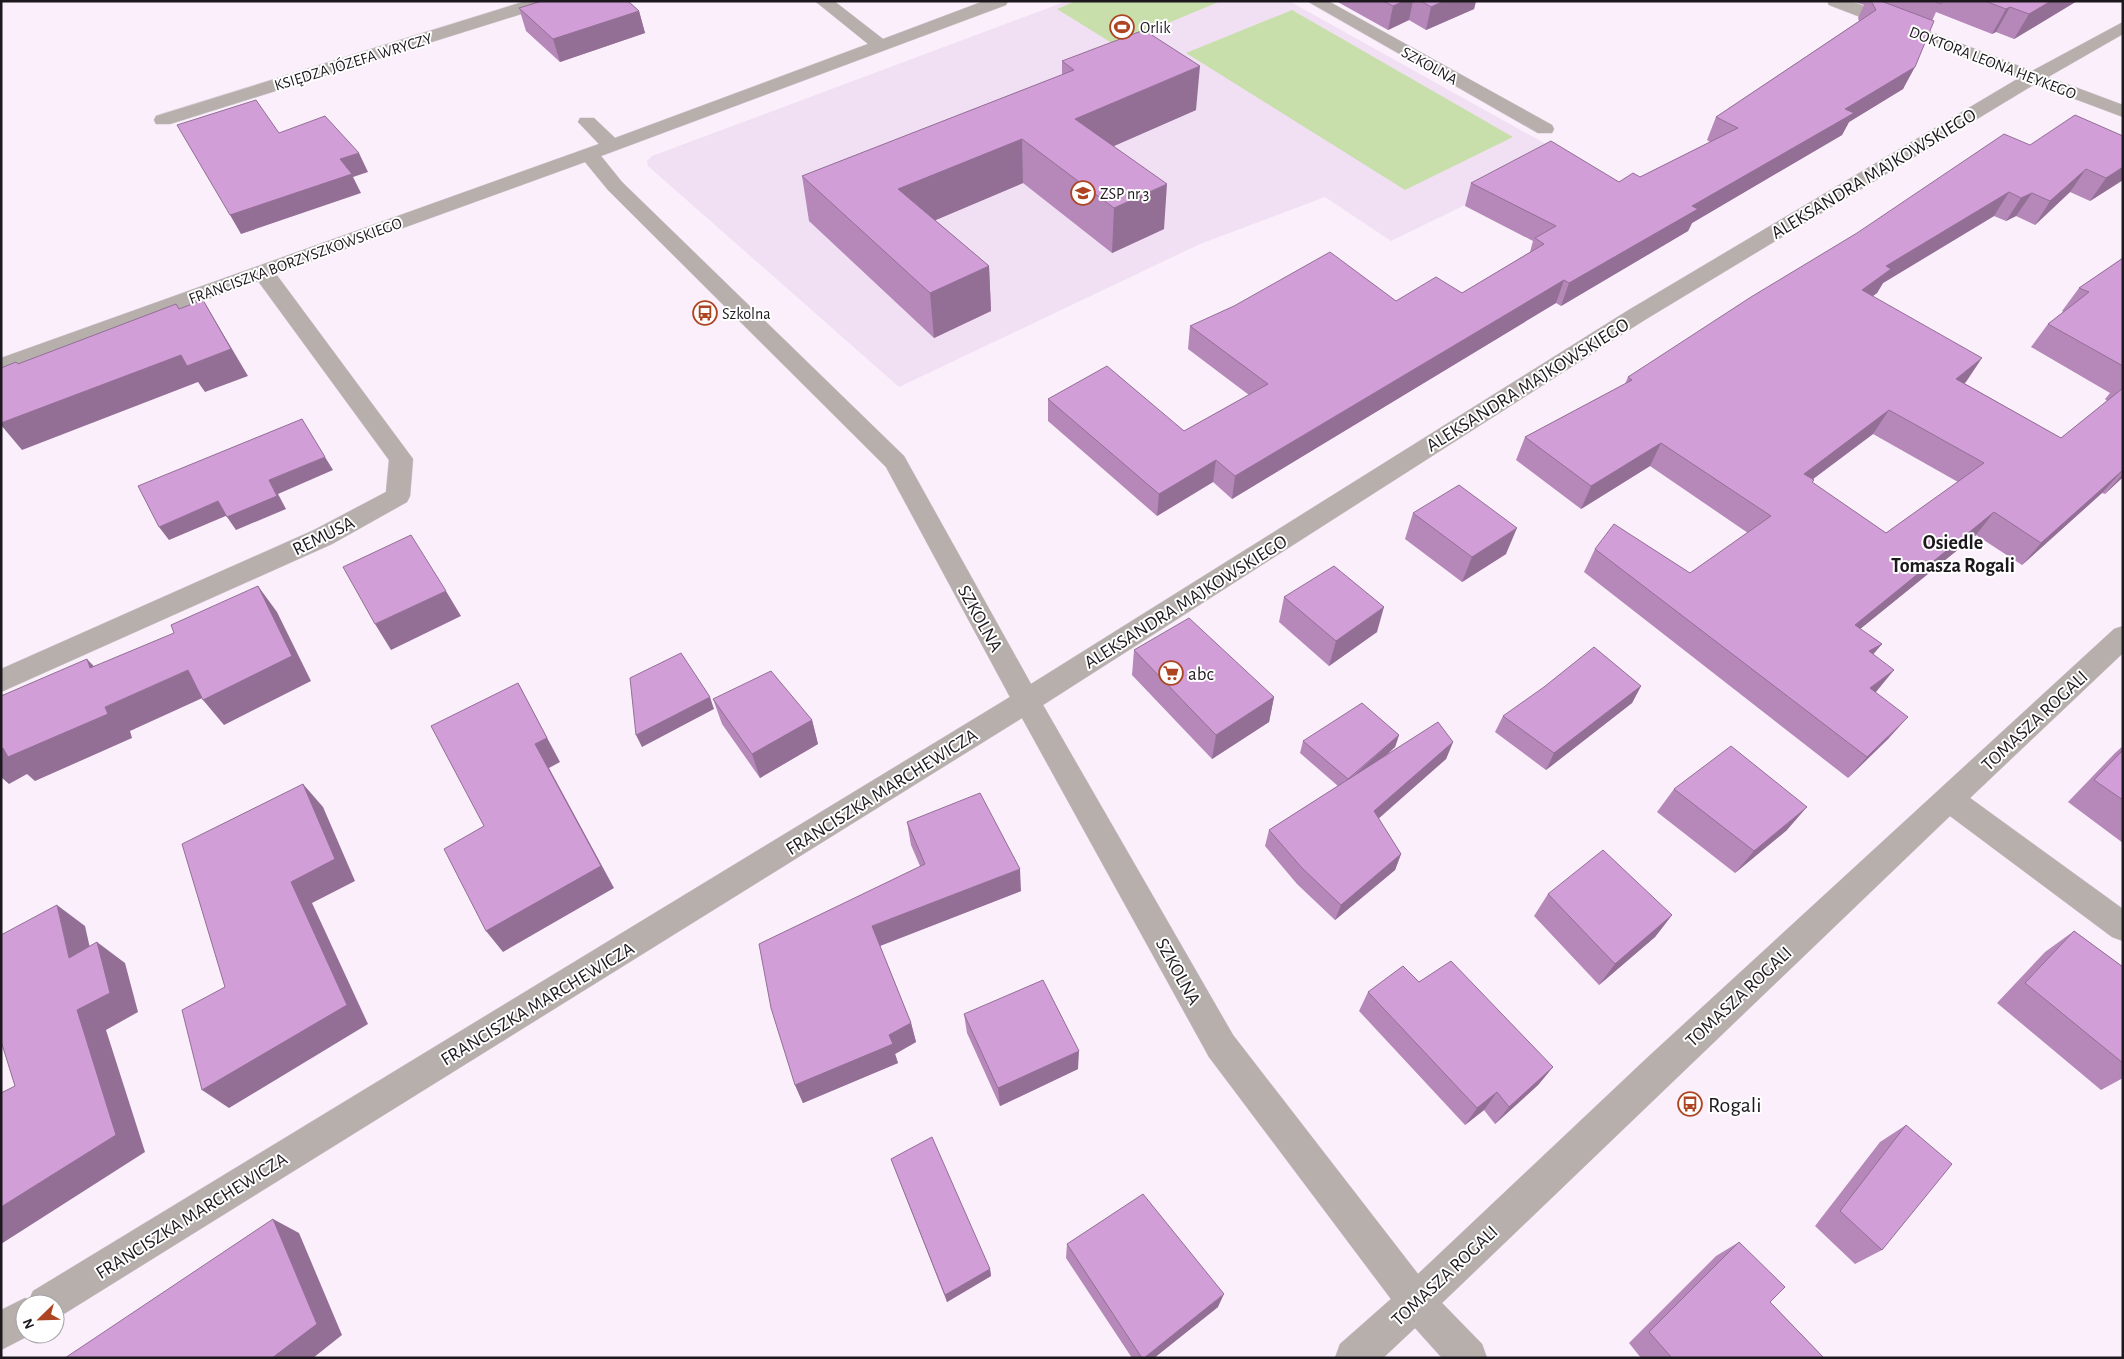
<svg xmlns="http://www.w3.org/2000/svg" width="2124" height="1359" viewBox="0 0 2124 1359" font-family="'Alegreya Sans',sans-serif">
	<rect width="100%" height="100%" fill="#fbeffc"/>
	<path fill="#f1e0f3" d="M1067 1H1289L1562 153 1465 205 1391 241 1325 197 1200 244 899 387 648 166 647 161 652 156Z"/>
	<path fill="#c8dfab" d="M1076 1H1221L1115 45 1057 9Z
		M1292 10 1513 137 1405 190 1186 53Z"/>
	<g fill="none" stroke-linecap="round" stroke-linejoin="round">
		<g stroke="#d7cdd8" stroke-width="1">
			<path id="minor" d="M526 1H552L550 5 170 124H156L154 120 156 116Z
				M815 1H834L883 39 984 1H1008L1006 5 601 156 622 182 904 456 1031 684 1627 311 2019 78 1829 5 1827 1H1851L2032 71 2123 22V34L2048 77 2123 105V117L2035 84 1643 321 1043 705 1233 1035 1418 1274 1648 1057 2114 629 2123 626V653L1970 798 2123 909V941L2112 937 1950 816 1442 1303 1482 1344 1487 1358H1442L1415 1328 1383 1358H1335L1340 1344 1391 1299 1209 1057 1022 718 59 1317 55 1319V1304H25V1334H32L1 1350V1310L25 1298 29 1300 33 1291 1010 697 886 467 608 190 585 162 276 274 413 459 410 496 407 502 332 544 1 692V669L314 530 386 492 389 460 258 281 1 373V358L599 144 578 122 580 118H594L615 138 868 44Z
				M1307 1H1328L1552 125 1554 129 1552 133H1538Z"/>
		</g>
		<use href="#minor" fill="#b6afab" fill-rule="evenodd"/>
	</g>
	<path fill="#b588b9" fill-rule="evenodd" d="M540 1H628L639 11 645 33 560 62 526 31 519 8Z
		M1336 1H1476L1474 9 1426 30 1409 20 1388 30Z
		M1852 1H2077L2014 39 1996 32 1992 34 1936 12 1932 21 1903 89 1849 122 1842 135 1692 223 1688 231 1561 306 1556 303 1232 499 1213 482 1157 516 1048 421V399L1184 431 1249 395 1188 349 1190 326 1462 293 1530 252 1533 241 1465 206 1471 183 1619 182 1640 177 1710 142 1707 140 1716 117 1859 21 1858 18 1864 5Z
		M1062 61 1196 110 1114 146 1164 229 1112 253 1023 183 935 220 989 266 991 311 934 338 809 221 802 176 1062 75Z
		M2030 145 2123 180 2090 201 2070 192 2035 225 2016 216 2006 221 1994 216 1883 283 1877 293 1873 296 1966 382 1964 383 2061 438 2107 401 2105 399 2110 393 2031 347 2048 324 2063 312 2062 311 2079 288 2123 258V477L2105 494 2102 493 2022 565 1976 535 1860 629 1882 644 1873 654 1876 692H1875L1889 738 1848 778 1584 572 1595 549 1690 573 1748 533 1650 466 1581 509 1516 460 1525 437 1625 384 1628 377ZM1873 434 1958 482 1886 533 1812 483 1814 480 1813 479Z
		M1413 513 1506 554 1462 582 1405 539Z
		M1284 597 1377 632 1329 666 1279 622Z
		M1134 650 1274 697 1269 722 1212 759 1132 675Z
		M1641 686 1632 703 1546 770 1495 732 1503 716Z
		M713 699 812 720 818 744 760 778 722 724Z
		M1399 735 1395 747 1385 756 1453 742 1446 759 1378 818 1401 854 1395 870 1335 920 1297 884 1265 846 1269 830 1338 786 1300 753 1303 741Z
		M2123 746V843L2068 802 2115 753Z
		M1674 789 1787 830 1735 873 1657 812Z
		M907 822 1021 891 880 946 911 1023 916 1042 895 1054 898 1063 803 1103 795 1085 920 866 911 845Z
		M1548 894 1672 915 1655 937 1599 985 1534 916Z
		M2074 931 2123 967V1078L2101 1090 1997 1003 2045 952Z
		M1419 982 1553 1067 1538 1085 1495 1124 1484 1110 1465 1125 1359 1011 1368 992Z
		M964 1014 1078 1069 1000 1106 967 1033Z
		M1906 1125 1882 1250 1855 1264 1815 1226 1880 1142Z
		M891 1159 990 1269 991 1276 947 1302Z
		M1739 1242 1770 1302 1824 1358H1641L1629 1343 1716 1256Z
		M1067 1244 1218 1307 1154 1358H1132L1066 1258Z"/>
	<path fill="#936f96" d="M1404 1H1413L1409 20 1388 30 1393 6Z
		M1444 1H1476L1474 9 1426 30 1431 7Z
		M2051 1H2077L2014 39 2029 14Z
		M2010 7 1996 32 1992 34 2006 9Z
		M639 11 645 33 560 62 553 39Z
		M1200 66 1196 110 1075 163V119Z
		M1915 67 1903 89 1849 122 1842 135 1692 223 1688 231 1561 306 1569 283 1845 109Z
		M1022 139 1023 183 903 234 898 189Z
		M359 153 368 172 353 177 361 193 241 234 230 215 340 159Z
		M2123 167V180L2090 201 2106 178Z
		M2086 169 2070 192 2035 225 2050 201Z
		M1167 184 1164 229 1112 253 1114 208Z
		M2009 192 1994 216 1883 283 1877 293 1848 314 1862 290 1886 266Z
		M2032 193 2016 216 2006 221 2021 198Z
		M989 266 991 311 934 338 930 293Z
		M1564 280 1556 303 1232 499 1235 476Z
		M203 300 219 327 248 376 205 392 198 382 22 450 1 425V423Z
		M1982 358 1966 382 1940 402 1956 379Z
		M1889 410 1873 434 1789 497 1804 474Z
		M1661 443 1650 466 1581 509 1591 486Z
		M325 457 333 470 278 494 286 509 236 530 227 517 269 480Z
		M1216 460 1213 482 1157 516 1159 494Z
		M2123 470 2102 493 2022 565 2041 543Z
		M2123 474V477L2105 494Z
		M218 501 228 515 169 540 159 527Z
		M1994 512 1976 535 1838 647 1855 625Z
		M1517 528 1506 554 1462 582 1472 557Z
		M258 586 277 612 311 681 224 725 203 700Z
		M446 591 461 616 391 650 375 624Z
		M1384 607 1377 632 1329 666 1336 641Z
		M1882 644 1864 665 1869 651Z
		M87 659 111 684 90 668Z
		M188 670 209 695 130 731 132 738 35 781 27 774 9 784 1 777V749L105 707Z
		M1894 670 1876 692 1852 710 1870 688Z
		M518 683 560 762 549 768 614 888 503 952 486 931 535 744Z
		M1641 686 1632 703 1546 770 1554 753Z
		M710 697 714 709 642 747 636 735Z
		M1274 697 1269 722 1212 759 1216 735Z
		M1908 717 1889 738 1848 778 1867 757Z
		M812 720 818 744 760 778 752 754Z
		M1399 735 1395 747 1345 792 1349 780Z
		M1453 742 1446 759 1368 828 1374 811Z
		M303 784 323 807 355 881 312 903 368 1024 229 1108 202 1090 291 882Z
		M1807 807 1787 830 1735 873 1754 851Z
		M1401 854 1395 870 1335 920 1341 905Z
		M1020 869 1021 891 877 947 872 926Z
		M57 905 85 926 97 979 69 958Z
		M1672 915 1655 937 1599 985 1615 964Z
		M97 942 125 963 138 1012 106 1030 145 1152 1 1244V1207L77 1010Z
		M911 1023 916 1042 895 1054 898 1063 803 1103 795 1085Z
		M1079 1051 1078 1069 1000 1106 998 1088Z
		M1553 1067 1538 1085 1495 1124 1509 1107Z
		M1497 1092 1484 1110 1465 1125 1477 1108Z
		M273 1219 299 1233 342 1335 313 1358H272Z
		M990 1269 991 1276 947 1302 945 1295Z
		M1224 1294 1218 1307 1154 1358H1144Z"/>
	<path fill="#d29ed7" stroke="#936f96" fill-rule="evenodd" d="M542 1H628L639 11 553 39 519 8Z
		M1383 1H1404L1393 6Z
		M1421 1H1444L1431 7Z
		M1871 1H1881L1934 21 1915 67 1845 109 1854 113 1692 206 1698 209 1569 283 1564 280 1235 476 1216 460 1159 494 1048 399 1107 366 1184 431 1268 384 1190 326 1234 306 1330 252 1396 301 1436 277 1462 293 1544 244 1535 238 1556 226 1471 183 1551 141 1619 182 1633 173 1640 177 1738 128 1716 117 1876 10Z
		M1933 1H1942L1941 4Z
		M1985 1H2051L2029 14 2010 7 2006 9Z
		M1144 30 1200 66 1075 119 1167 184 1114 208 1022 139 898 189 989 266 930 293 802 176 1074 70 1062 61Z
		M256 100 279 133 325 116 359 153 340 159 352 174 230 215 177 125Z
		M2075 115 2123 136V167L2106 178 2086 169 2050 201 2032 193 2021 198 2009 192 1886 266 1891 269 1862 290 1982 358 1956 379 2061 438 2123 388V470L2041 543 1994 512 1855 625 1882 644 1869 651 1894 670 1870 688 1908 717 1867 757 1595 549 1614 524 1690 573 1771 516 1661 443 1591 486 1525 437 1632 380 1628 377 1751 297 1857 233 2004 134 2030 145ZM1889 410 1984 463 1886 533 1812 482 1814 480 1804 474Z
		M2123 258V366L2048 324 2089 292 2079 288Z
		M203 300 231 349 187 366 181 355 1 423V368L16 362 18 364 176 304 179 309Z
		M302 419 325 457 269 480 277 496 227 517 218 501 159 527 138 486Z
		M1459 485 1517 528 1472 557 1413 513Z
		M411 535 446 591 375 624 343 567Z
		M1334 566 1384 607 1336 641 1284 597Z
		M258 586 292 656 203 700 188 670 105 707 108 714 8 757 3 748 1 749V696L87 659 90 668 174 633 171 625Z
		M1189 618 1274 697 1216 735 1134 650Z
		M1594 647 1641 686 1554 753 1503 716 1544 687Z
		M681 653 710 697 636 735 630 678Z
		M771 671 812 720 752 754 713 699Z
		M518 683 547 738 535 744 601 866 486 931 444 849 484 826 431 726Z
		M1362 703 1399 735 1348 779 1303 741Z
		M1438 722 1453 742 1374 811 1401 854 1341 905 1302 868 1269 830Z
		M1731 746 1807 807 1754 851 1674 789Z
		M2123 750V800L2094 780Z
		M303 784 335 859 291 882 347 1005 202 1090 182 1010 225 987 182 844Z
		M980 793 1020 869 872 926 911 1023 889 1035 893 1044 795 1085 771 1008 759 944 925 864 907 822Z
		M1603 850 1672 915 1615 964 1548 894Z
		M57 905 69 958 97 942 110 993 77 1010 116 1135 1 1207V1093L15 1086 1 1041V935Z
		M2074 931 2123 967V1063L2025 983Z
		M1451 961 1553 1067 1509 1107 1497 1092 1477 1108 1368 992 1403 966 1419 982Z
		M1043 980 1079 1051 998 1088 964 1014Z
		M1906 1125 1952 1164 1882 1250 1840 1211Z
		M932 1137 990 1269 945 1295 891 1159Z
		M1143 1194 1224 1294 1144 1358H1142L1067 1244Z
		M273 1219 317 1324 272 1358H65Z
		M1739 1242 1785 1287 1770 1302 1824 1358H1672L1649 1332Z"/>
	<defs>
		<g id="stadium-ring" transform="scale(1.25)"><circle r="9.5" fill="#fff" stroke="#ad4523" stroke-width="1.5"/><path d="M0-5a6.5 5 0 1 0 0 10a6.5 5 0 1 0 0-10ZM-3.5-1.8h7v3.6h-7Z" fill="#ad4523"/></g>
		<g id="school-ring" transform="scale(1.25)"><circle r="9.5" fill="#fff" stroke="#ad4523" stroke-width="1.5"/><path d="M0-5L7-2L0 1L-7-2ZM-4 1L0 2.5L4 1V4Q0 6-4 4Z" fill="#ad4523"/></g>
		<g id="bus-ring" transform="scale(1.25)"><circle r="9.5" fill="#fff" stroke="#ad4523" stroke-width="1.5"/><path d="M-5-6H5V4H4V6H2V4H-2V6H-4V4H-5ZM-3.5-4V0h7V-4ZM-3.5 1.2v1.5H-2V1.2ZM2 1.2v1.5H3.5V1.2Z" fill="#ad4523"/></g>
		<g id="supermarket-ring" transform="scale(1.25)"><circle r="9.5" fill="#fff" stroke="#ad4523" stroke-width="1.5"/><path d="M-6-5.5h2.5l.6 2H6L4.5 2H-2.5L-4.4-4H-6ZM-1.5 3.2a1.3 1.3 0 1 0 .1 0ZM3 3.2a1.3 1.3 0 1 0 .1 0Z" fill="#ad4523"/></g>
	</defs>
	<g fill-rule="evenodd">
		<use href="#stadium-ring" x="1122" y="27"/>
		<use href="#school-ring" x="1083" y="193"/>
		<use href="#bus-ring" x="705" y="313"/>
		<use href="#supermarket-ring" x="1171" y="673"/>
		<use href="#bus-ring" x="1690" y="1104"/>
	</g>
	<g text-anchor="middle" stroke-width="4" stroke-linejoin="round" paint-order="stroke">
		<g font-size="16" fill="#1c181d" stroke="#fff" text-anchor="start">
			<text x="1140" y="33">Orlik</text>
			<text x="1100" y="199">ZSP nr 3</text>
			<text x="722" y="319">Szkolna</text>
		</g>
		<g font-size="16" fill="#1c181d" stroke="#fff">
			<text transform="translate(353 61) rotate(-17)" y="6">KSIĘDZA JÓZEFA WRYCZY</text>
			<text transform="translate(1993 62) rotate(21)" y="6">DOKTORA LEONA HEYKEGO</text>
			<text transform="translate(1430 65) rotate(29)" y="6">SZKOLNA</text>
			<text transform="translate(295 260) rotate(-20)" y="6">FRANCISZKA BORZYSZKOWSKIEGO</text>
		</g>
		<g font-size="19" fill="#1c181d" stroke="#fff">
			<text transform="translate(1873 173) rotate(-31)" y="7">ALEKSANDRA MAJKOWSKIEGO</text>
			<text transform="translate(1527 384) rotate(-32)" y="7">ALEKSANDRA MAJKOWSKIEGO</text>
			<text transform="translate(323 535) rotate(-26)" y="7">REMUSA</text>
			<text transform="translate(1185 601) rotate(-32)" y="7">ALEKSANDRA MAJKOWSKIEGO</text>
			<text transform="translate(981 618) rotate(61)" y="7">SZKOLNA</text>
			<text transform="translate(2034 720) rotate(-43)" y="7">TOMASZA ROGALI</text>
			<text transform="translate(881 791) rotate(-32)" y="7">FRANCISZKA MARCHEWICZA</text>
			<text transform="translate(1179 971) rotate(61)" y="7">SZKOLNA</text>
			<text transform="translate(1738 996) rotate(-43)" y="7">TOMASZA ROGALI</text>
			<text transform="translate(537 1003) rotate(-31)" y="7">FRANCISZKA MARCHEWICZA</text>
			<text transform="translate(191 1215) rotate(-32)" y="7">FRANCISZKA MARCHEWICZA</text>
			<text transform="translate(1444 1275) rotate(-43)" y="7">TOMASZA ROGALI</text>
		</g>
		<g font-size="19" fill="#1c181d" stroke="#fff" text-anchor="start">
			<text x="1188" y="680">abc</text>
		</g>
		<g font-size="20" font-weight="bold" fill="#1c181d" stroke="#fff">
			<text x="1953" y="549">Osiedle<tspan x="1953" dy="23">Tomasza Rogali</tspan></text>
		</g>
		<g font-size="22" fill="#1c181d" stroke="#fff" text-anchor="start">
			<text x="1708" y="1112">Rogali</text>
		</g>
	</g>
	<rect width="2124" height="1359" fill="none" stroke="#1c181d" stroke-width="5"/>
	<g transform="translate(40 1319) rotate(247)"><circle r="24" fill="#ffffff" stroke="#a4a3a5"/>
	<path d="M0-4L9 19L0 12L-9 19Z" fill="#ad4523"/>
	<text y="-8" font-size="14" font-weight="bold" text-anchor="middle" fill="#1c181d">N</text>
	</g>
</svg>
